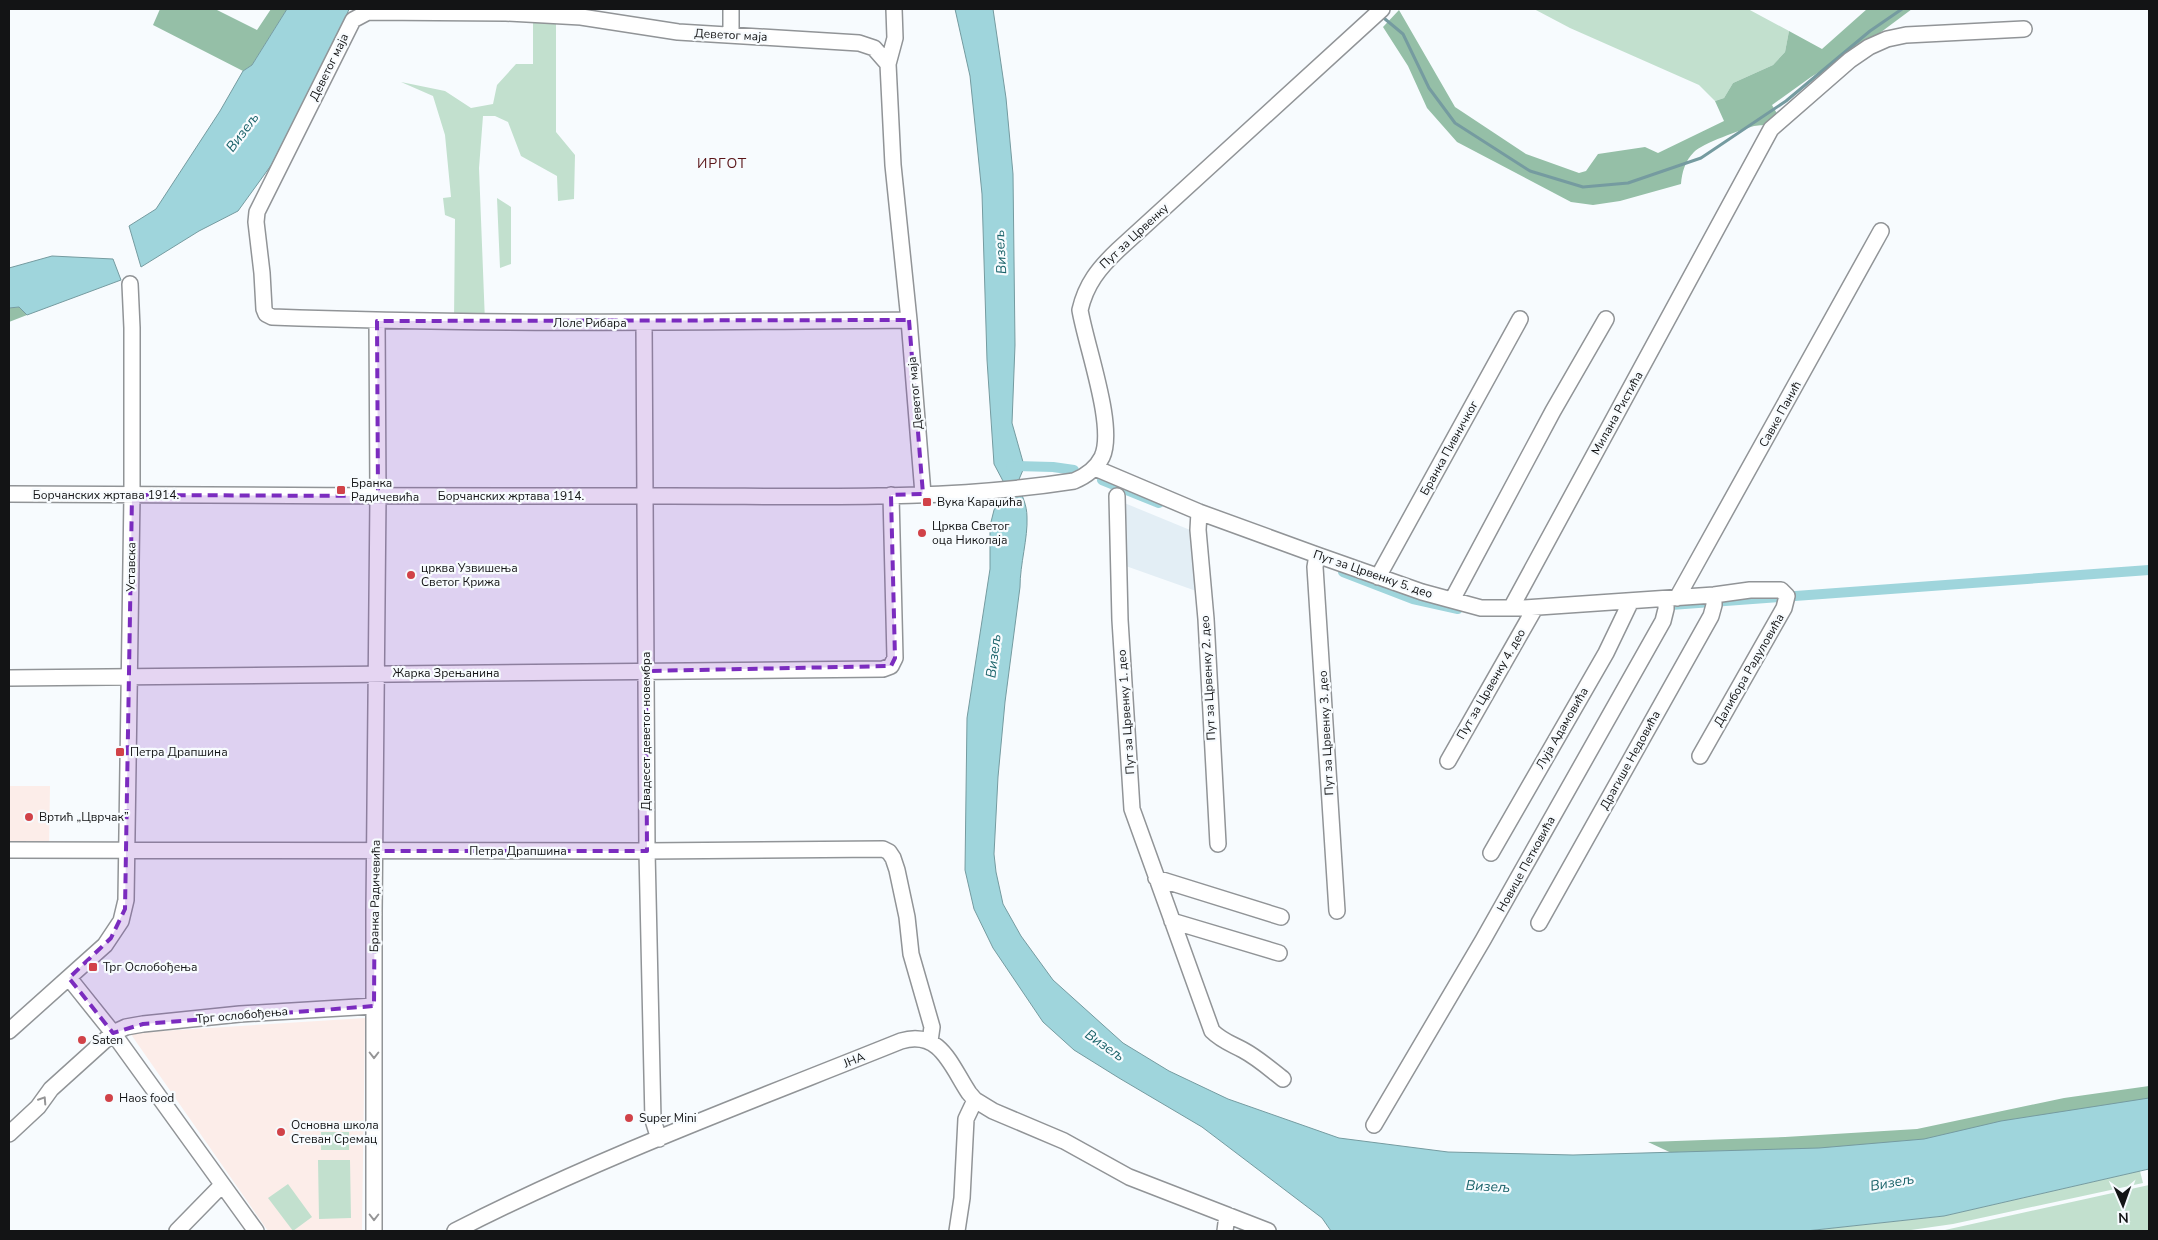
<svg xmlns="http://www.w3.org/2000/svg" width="2158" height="1240" viewBox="0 0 2158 1240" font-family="'Nunito Sans',sans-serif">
	<rect width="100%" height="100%" fill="#f7fbfe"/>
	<path fill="#e3eef5" d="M1122 502 1195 532 1199 592 1123 565Z"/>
	<path fill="#fcede9" d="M9 786H50L49 849H9Z
		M365 1018 362 1231H268L130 1033Z"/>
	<path fill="#c2e0ce" d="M1534 9H1748L1789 31 1785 52 1773 65 1733 83 1724 98 1715 101 1699 85 1570 28Z
		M533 15 556 16V132L575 155 574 199 558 201 557 176 521 156 508 122 495 116H483L479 168 485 322H454L455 219 445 215 443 198 451 197 445 135 433 96 401 82 445 91 471 108 493 104 497 85 516 64H533Z
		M497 198 511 207V264L500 268Z
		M321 1132H349V1150H321Z
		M318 1160H350L351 1218 319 1219Z
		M2140 1171 2143 1183 1953 1224 1904 1231H1806L1944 1216Z
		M288 1184 312 1217 293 1231 268 1198Z
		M2149 1185V1231H1934L1945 1230Z"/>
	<path fill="#95bfa7" d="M160 9H215L257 30 271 9H287L252 65 243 71 153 25Z
		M1867 9H1912L1869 41 1811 77 1772 105 1779 117C1768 127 1767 124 1754 126 1743 129 1701 144 1694 152 1685 161 1682 172 1681 184L1620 201 1593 205 1571 202 1457 142 1427 108 1408 66 1383 27 1399 10 1455 107 1526 154 1579 173 1586 171 1598 154 1645 147 1658 153 1724 121 1715 101 1724 98 1733 83 1773 65 1785 52 1789 31 1822 49Z
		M19 307 27 315 9 322V308Z
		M2149 1086V1169L1937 1145 1678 1156 1648 1142 1785 1137 1917 1129 2064 1098Z"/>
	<path fill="#9fd5dc" stroke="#759ba0" d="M287 9H349L344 22 272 164 238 211 199 231 141 267 129 226 156 209 220 111 243 71 252 65Z
		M955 9H993L1006 98 1013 174 1015 345 1012 423 1023 462V470L1017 484C1022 495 1027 505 1027 517 1028 538 1020 564 1020 587L1005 702 998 777 994 854 996 872 1003 904 1021 936 1053 980 1123 1043 1169 1071 1228 1099 1339 1138 1448 1152 1573 1155 1819 1148 1924 1139 2001 1121 2149 1098V1169L1944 1216 1806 1231H1331L1322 1218 1202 1127 1119 1078 1074 1050 1043 1022 993 948 974 909 965 870 967 718 990 569V526L994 510 1004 493 1003 481 994 464 987 360 982 194 976 134 970 76Z
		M52 256 113 259 121 280 27 315 19 307 9 308V268Z"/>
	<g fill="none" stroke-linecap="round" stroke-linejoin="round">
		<path stroke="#759ba0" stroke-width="3" d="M1385 19 1403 34 1429 88 1455 123 1530 171 1583 187 1628 183 1701 158 1786 101 1870 31 1902 9"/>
		<path stroke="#9fd5dc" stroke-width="10" d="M1011 466 1053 467 1074 470
			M1102 480 1159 503
			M1343 572 1413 599 1458 609
			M1671 605 2149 570"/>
		<g stroke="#919497" stroke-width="18">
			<path id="minor" d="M731 35V9
				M888 64 895 38 894 9
				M909 320C696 322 484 325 272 317L266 314 264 309 262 273 256 222 257 212 353 20 368 12 506 13 581 17 678 32 859 43 874 48 888 64 893 165 909 320 923 494
				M644 323 647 851 653 1120 659 1139
				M1095 468 1199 512 1317 555 1422 592 1481 608H1524L1714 595 1750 590H1781L1787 596 1784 608 1700 756
				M9 494C221 496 434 496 646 496 788 495 933 503 1074 481 1086 476 1096 469 1102 457 1116 427 1086 346 1080 310 1086 284 1099 268 1118 250L1382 9
				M1117 496 1120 620 1132 809 1212 1031C1222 1041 1232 1044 1243 1050 1258 1058 1270 1069 1283 1079
				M1199 512 1198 530 1206 619 1218 844
				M1317 555 1315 567 1337 911
				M1378 577 1520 319
				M1677 598 1881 231
				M1452 600 1553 411 1606 319
				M1511 608 1771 129 1850 60 1869 47 1887 39 1906 35 2024 29
				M9 678 883 669 891 666 895 658 891 495
				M1448 761 1535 608
				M9 850 647 851 883 849 889 852 893 858 897 870 907 917 911 954 932 1027 930 1041
				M1491 853 1606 653 1631 601
				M1156 878 1281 917
				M1172 921 1279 953
				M1539 923 1711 616 1714 605V595
				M69 978 113 1033 256 1231
				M9 1031 105 945 121 921 126 900 132 495V328L130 284
				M1374 1125 1483 940 1663 621 1666 609V599
				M9 1134 38 1107 51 1089 113 1033 126 1027 143 1024 240 1014 374 1006
				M177 1231 222 1185
				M374 1231V912L378 496 377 321
				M455 1231C597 1158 752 1101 901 1041 940 1029 951 1066 969 1093L975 1100 993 1111 1064 1141 1129 1177 1268 1231
				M957 1231 962 1198 966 1119 975 1100
				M1225 1231 1227 1215"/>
		</g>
		<use href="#minor" stroke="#fff" stroke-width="15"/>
	</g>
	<defs><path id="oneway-chevron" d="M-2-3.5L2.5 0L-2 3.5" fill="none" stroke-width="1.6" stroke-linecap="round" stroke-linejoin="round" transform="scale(1.25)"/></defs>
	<g stroke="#959596">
		<use href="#oneway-chevron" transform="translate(374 1055) rotate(90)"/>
		<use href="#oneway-chevron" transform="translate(43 1100) rotate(-57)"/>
		<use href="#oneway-chevron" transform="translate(374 1217) rotate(90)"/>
	</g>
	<path fill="#7b2cbf" fill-opacity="0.2" stroke="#7b2cbf" stroke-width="4" stroke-dasharray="10 6" stroke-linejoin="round" d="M909 320 923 494 891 495 895 658 891 666 646 671 647 851H375L374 1006 143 1024 113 1033 69 978 111 938 125 909 132 495 378 496 377 321Z"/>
	<g fill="#d14248" stroke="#f7fbfe" stroke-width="2">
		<rect x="336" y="485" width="10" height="10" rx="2.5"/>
		<rect x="922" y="497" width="10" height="10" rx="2.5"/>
		<circle cx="922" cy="533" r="5"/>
		<circle cx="411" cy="575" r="5"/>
		<rect x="115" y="747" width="10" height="10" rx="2.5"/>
		<circle cx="29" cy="817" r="5"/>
		<rect x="88" y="962" width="10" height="10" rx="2.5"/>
		<circle cx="82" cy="1040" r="5"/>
		<circle cx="109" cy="1098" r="5"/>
		<circle cx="629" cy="1118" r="5"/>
		<circle cx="281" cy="1132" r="5"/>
	</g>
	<g text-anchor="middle" stroke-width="4.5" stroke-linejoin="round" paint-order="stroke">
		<g font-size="12" fill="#131415" stroke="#f7fbfe">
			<text transform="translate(731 35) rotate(3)" y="4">Деветог маја</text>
			<text transform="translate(329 67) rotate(-64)" y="4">Деветог маја</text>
			<text transform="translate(1134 236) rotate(-43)" y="4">Пут за Црвенку</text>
			<text x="590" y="327">Лоле Рибара</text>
			<text transform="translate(915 393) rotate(-95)" y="4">Деветог маја</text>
			<text transform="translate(1617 413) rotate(-61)" y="4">Милана Ристића</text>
			<text transform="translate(1780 414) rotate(-61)" y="4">Савке Панић</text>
			<text transform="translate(1449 448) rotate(-61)" y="4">Бранка Пивничког</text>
			<text x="106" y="499">Борчанских жртава 1914.</text>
			<text x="511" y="500">Борчанских жртава 1914.</text>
			<text transform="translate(131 567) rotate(-89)" y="4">Уставска</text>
			<text transform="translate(1373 574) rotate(19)" y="4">Пут за Црвенку 5. део</text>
			<text transform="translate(1749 670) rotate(-60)" y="4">Далибора Радуловића</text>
			<text x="446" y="677">Жарка Зрењанина</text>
			<text transform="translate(1208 678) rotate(-93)" y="4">Пут за Црвенку 2. део</text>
			<text transform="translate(1491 684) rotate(-60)" y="4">Пут за Црвенку 4. део</text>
			<text transform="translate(1126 712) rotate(-94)" y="4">Пут за Црвенку 1. део</text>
			<text transform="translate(1562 728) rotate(-60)" y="4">Луја Адамовића</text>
			<text transform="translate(646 731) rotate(-90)" y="4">Двадесет деветог новембра</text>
			<text transform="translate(1326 733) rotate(-93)" y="4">Пут за Црвенку 3. део</text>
			<text transform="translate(1630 760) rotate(-61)" y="4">Драгише Недовића</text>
			<text x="518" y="855">Петра Драпшина</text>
			<text transform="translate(1526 864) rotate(-61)" y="4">Новице Петковића</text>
			<text transform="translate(375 896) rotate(-89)" y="4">Бранка Радичевића</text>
			<text transform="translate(242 1015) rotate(-5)" y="4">Трг ослобођења</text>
			<text transform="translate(854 1060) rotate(-22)" y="4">ЈНА</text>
		</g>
		<g font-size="12" fill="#131415" stroke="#f7fbfe" text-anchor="start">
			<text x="351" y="487">Бранка<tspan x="351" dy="14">Радичевића</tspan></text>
			<text x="937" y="506">Вука Караџића</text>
			<text x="932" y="530">Црква Светог<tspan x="932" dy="14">оца Николаја</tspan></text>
			<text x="421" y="572">црква Узвишења<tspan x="421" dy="14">Светог Крижа</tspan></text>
			<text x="130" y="756">Петра Драпшина</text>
			<text x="39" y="821">Вртић „Цврчак”</text>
			<text x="103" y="971">Трг Ослобођења</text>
			<text x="92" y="1044">Saten</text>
			<text x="119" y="1102">Haos food</text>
			<text x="639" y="1122">Super Mini</text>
			<text x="291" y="1129">Основна школа<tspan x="291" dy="14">Стеван Сремац</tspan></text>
		</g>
		<g font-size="14" font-style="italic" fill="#196269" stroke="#f7fbfe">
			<text transform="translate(242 132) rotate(-53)" y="5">Визељ</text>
			<text transform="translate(1000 252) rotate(-93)" y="5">Визељ</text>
			<text transform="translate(993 656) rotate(-83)" y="5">Визељ</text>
			<text transform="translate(1105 1045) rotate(35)" y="5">Визељ</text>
			<text transform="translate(1892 1182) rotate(-10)" y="5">Визељ</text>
			<text transform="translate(1488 1186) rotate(3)" y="5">Визељ</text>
		</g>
		<g font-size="14" letter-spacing="1" fill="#5a1518" stroke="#f7fbfe">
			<text x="722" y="168">ИРГОТ</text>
		</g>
	</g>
	<rect width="2158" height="1240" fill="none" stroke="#131415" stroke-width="20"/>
	<g transform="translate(2123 1205) rotate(178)" stroke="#f7fbfe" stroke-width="4" paint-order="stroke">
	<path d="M0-4L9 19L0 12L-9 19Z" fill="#131415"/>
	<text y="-8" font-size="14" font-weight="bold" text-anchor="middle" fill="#131415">N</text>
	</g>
</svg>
